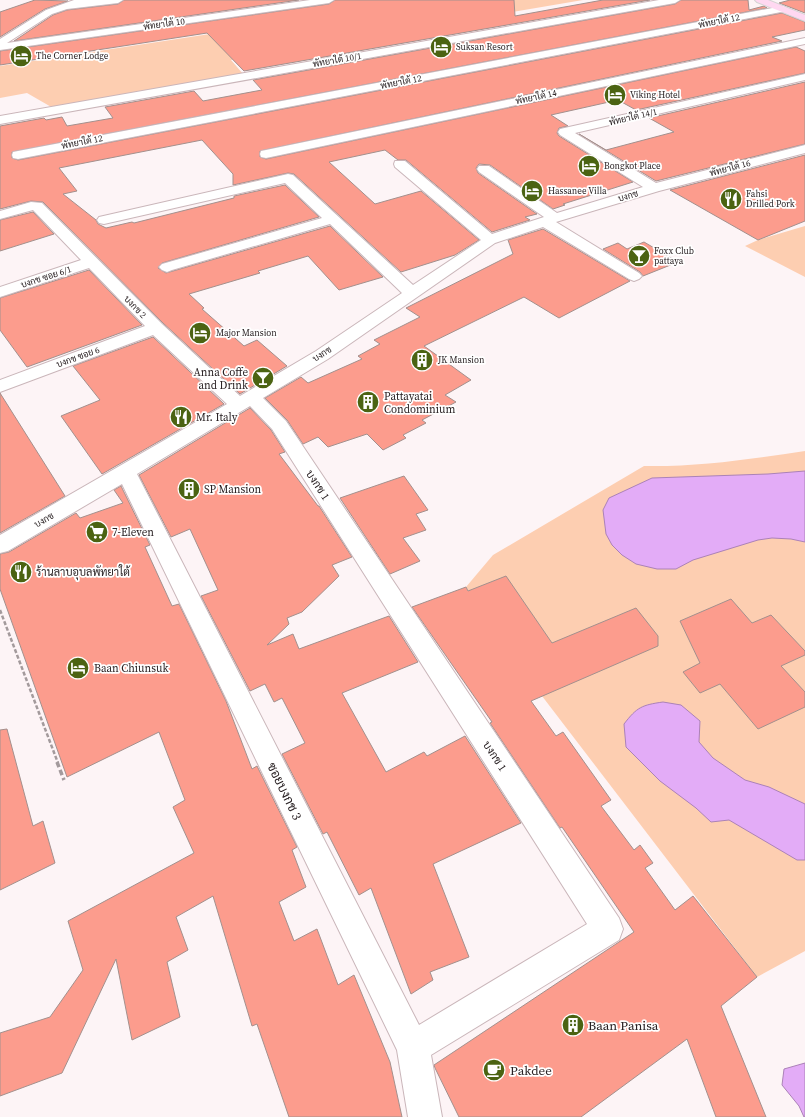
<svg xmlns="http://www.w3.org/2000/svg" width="805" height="1117" viewBox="0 0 805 1117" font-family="'Source Serif 4',Sarabun,serif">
	<rect width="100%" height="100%" fill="#fdf4f6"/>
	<path fill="#fdceb1" d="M433 0H583L231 60 243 74 53 108 27 93 0 98V66Z
		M805 226V277L745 246 758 240Z
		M805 451V951L757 977 542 696 466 587 493 555 644 466C698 467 751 459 805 451Z"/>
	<path fill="#e3acf7" stroke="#ab82b7" d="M805 471V542L791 539 772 538 758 540 693 560 676 569H657L636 564 622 555 612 545 606 534 603 510 609 498 652 478 768 474Z
		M663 702 681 705 700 721 699 742 713 758 745 780 769 787 805 804V860H797L729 820 711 822 696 808 660 781 626 747 624 724C637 707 642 705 663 702Z
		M805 1063V1117H804L799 1106 782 1085 784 1069Z"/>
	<path fill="#fc9c8d" stroke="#a3908d" d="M35 0 68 1 45 9 0 37V12Z
		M124 0H299L14 41 53 15 67 10 118 4Z
		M335 0H514L515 16 603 0H650L244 71 207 33 0 65V51L329 4Z
		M681 0H748L749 10 764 6 767 8 12 152V158L18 160 782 13 805 22V30L772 37 782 41 260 151V157L266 159 796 47 805 51V73L636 110 618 100 551 115 568 126 559 128 557 133 559 136 633 182 563 204 565 205 553 209 490 165 479 164 476 168 478 173 537 214 525 217 530 220 492 232 406 160H398L385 150 329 162 375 204 421 191 479 240 455 255 401 272 294 174 288 173 233 185V174L202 140 59 168 77 191 63 194 96 220 98 224 106 228 132 222 134 223 234 198V196L285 185 319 217 162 263 158 268 166 273 330 226 383 277 339 290 308 256 258 271 260 273 189 294 204 308 202 309 244 346 257 340 287 366 240 394 163 323 43 202 31 201 0 209V126L44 118 46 120 62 117 67 126 113 118 105 107 194 91 203 101 262 90 253 80 675 4Z
		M790 0H805V13L779 3Z
		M805 82V144L656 181 579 134 606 150 674 132 649 118Z
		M805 155V221L758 240 670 190Z
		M33 212 54 234 0 251V220Z
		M543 229 630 281 559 318 524 297 424 346 471 380 445 395 456 402 422 420 426 423 403 435 406 438 383 450 367 434 328 447 318 437 303 444 287 420 265 398 301 377 308 383 362 359 358 356 380 344 374 340 420 317 406 308 513 254 508 240Z
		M644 242 678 262 643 276 640 272 603 249 618 243 627 249Z
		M89 270 142 325 27 367 0 330V298Z
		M153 337 224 404 102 474 61 416 100 400 73 366Z
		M0 393 65 496 0 533Z
		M250 408 271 430 285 452 279 454 318 506H319L352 557 332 565 339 576 302 612 287 618 289 624 267 645 293 634 299 649 389 616 418 662 342 693 386 772 424 752 427 756 465 736 521 823 433 864 469 957 430 972 433 980 411 994 371 888 359 895 327 832 323 834 282 754 305 743 282 698 274 702 265 684 250 691 201 596 218 590 190 529 171 537 139 475Z
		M404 476 428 510 416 514 426 530 403 538 420 561 390 574 340 498Z
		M121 486 150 545 145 547 172 606 179 604 226 701 252 769 257 766 297 847 292 850 306 887 279 902 294 941 317 929 338 985 354 975 390 1062 402 1117H289L257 1024 252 1026 213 896 176 917 188 950 167 962 180 1017 132 1040 116 959 62 1073 0 1096V1033L50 1017 83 970 68 921 194 853 173 807 185 800 159 732 67 777 0 589V554L9 552 76 513 80 518 123 503 114 490Z
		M506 576 552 643 636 608 658 636V646L531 701 556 736 563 732 611 800 601 806 634 850 640 845 653 863 645 868 675 910 693 896 757 977 721 1006 766 1117H716L687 1039 581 1117H459L435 1068 434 1065 634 932 562 827 560 828 490 723 492 722 412 607 466 587 468 591Z
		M731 599 752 623 771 615 805 651V655L781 666 805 692V707L758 729 720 684 700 693 683 672 700 663 680 621Z
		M7 729 33 826 43 821 55 863 0 890V730Z"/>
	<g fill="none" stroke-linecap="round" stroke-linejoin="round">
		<g stroke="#cab6ba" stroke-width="2">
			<path id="minor" d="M74 0H123L118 3 67 9 52 14 7 43 310 0H334L329 3 0 50V39L46 10Z
				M659 0H680L675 3 0 124V116Z
				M783 6 788 9 786 11 18 159 13 158 12 155 13 152 18 151Z
				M805 38V44L266 158 261 157 260 154 261 151 266 150Z
				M805 74V80L575 133 656 183 805 145V153L659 191 556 222 639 273 642 276 639 279 634 281 629 279 543 227 495 243 328 359 263 398 286 421 619 918 623 929 619 940 431 1055 442 1117H408L397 1050 122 484 8 551 0 553V535L227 404 153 335 0 392V380L145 326 89 268 0 297V287L81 260 33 210 0 219V211L31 202 42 203 162 324 240 396 316 351 402 293 330 224 172 270 167 272 162 270 159 267 162 264 322 218 285 183 104 224 99 223 97 220 99 217 288 174 293 175 413 285 481 240 395 167 394 164 395 161H405L492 234 544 217 479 172 477 169 479 166H489L557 213 643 187 560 135 558 132 560 129ZM250 406 272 429 587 924 419 1025 137 474Z"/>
		</g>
		<g stroke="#d4d3d3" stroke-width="2">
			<path id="major" d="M755 0H768L805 15V21L757 2Z"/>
		</g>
		<path stroke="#a39a9c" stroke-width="2.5" stroke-dasharray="4 2" stroke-linecap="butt" d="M0 610 58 763"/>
		<path stroke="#a39a9c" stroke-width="3.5" stroke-dasharray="5.5 3" stroke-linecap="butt" d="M57 762 64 780"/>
		<use href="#minor" fill="#fff" fill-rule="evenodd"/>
		<use href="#major" fill="#ffd8f1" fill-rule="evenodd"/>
	</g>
	<defs>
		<g id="hotel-disc" transform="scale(1.15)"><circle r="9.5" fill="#4b6312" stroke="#fff"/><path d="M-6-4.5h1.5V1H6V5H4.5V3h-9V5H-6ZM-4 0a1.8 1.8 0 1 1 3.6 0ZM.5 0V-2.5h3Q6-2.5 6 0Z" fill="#fff"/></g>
		<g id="restaurant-disc" transform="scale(1.15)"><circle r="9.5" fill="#4b6312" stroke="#fff"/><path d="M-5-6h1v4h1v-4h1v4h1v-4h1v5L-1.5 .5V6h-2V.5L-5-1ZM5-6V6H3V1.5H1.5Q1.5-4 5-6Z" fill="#fff"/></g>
		<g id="bar-disc" transform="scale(1.15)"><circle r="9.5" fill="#4b6312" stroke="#fff"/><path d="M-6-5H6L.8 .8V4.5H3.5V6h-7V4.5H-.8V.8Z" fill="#fff"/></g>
		<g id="building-disc" transform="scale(1.15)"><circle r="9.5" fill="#4b6312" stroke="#fff"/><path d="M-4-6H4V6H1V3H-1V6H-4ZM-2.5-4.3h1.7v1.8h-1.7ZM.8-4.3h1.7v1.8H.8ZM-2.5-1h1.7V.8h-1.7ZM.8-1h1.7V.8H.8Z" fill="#fff"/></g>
		<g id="supermarket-disc" transform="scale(1.15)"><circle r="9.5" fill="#4b6312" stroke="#fff"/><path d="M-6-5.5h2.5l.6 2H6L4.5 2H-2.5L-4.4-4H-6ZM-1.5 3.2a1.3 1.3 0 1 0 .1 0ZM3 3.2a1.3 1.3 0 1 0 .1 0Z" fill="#fff"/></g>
		<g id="cafe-disc" transform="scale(1.15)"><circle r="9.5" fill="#4b6312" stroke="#fff"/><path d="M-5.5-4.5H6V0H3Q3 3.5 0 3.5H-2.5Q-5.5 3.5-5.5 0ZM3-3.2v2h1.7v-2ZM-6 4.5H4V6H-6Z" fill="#fff"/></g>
	</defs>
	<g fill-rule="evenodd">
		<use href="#hotel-disc" x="441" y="47"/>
		<use href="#hotel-disc" x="21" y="56"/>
		<use href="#hotel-disc" x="615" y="95"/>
		<use href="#hotel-disc" x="589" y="166"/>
		<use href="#hotel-disc" x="532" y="191"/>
		<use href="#restaurant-disc" x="731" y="199"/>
		<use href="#bar-disc" x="639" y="256"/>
		<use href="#hotel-disc" x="200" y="333"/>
		<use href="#building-disc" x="422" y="360"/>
		<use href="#bar-disc" x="263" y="378"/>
		<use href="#building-disc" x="368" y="402"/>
		<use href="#restaurant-disc" x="181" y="417"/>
		<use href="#building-disc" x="189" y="489"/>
		<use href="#supermarket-disc" x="97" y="532"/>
		<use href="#restaurant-disc" x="21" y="572"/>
		<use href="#hotel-disc" x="78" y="668"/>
		<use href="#building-disc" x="573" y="1025"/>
		<use href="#cafe-disc" x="494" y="1070"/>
	</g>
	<g text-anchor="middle" stroke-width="3.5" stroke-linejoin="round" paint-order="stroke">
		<g font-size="9" fill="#292123" stroke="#fff">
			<text transform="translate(719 21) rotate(-11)" y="3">พัทยาใต้ 12</text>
			<text transform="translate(164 24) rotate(-8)" y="3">พัทยาใต้ 10</text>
			<text transform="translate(337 60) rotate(-10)" y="3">พัทยาใต้ 10/1</text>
			<text transform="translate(401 82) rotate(-11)" y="3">พัทยาใต้ 12</text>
			<text transform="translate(536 97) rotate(-12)" y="3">พัทยาใต้ 14</text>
			<text transform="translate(633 117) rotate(-13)" y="3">พัทยาใต้ 14/1</text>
			<text transform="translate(82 142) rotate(-11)" y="3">พัทยาใต้ 12</text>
			<text transform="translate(730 168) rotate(-15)" y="3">พัทยาใต้ 16</text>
			<text transform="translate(628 196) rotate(-17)" y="3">บงกช</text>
			<text transform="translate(46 277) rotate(-18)" y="3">บงกช ซอย 6/1</text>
			<text transform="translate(135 307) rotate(46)" y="3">บงกช 2</text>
			<text transform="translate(322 354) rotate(-33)" y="3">บงกช</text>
			<text transform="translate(78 357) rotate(-20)" y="3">บงกช ซอย 6</text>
			<text transform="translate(44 520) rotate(-30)" y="3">บงกช</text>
		</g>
		<g font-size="9" fill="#292123" stroke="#fff" text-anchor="start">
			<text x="456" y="50">Suksan Resort</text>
			<text x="36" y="59">The Corner Lodge</text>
			<text x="630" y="98">Viking Hotel</text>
			<text x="604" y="169">Bongkot Place</text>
			<text x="548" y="194">Hassanee Villa</text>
			<text x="746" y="197">Fahsi<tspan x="746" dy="10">Drilled Pork</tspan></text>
			<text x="654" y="254">Foxx Club<tspan x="654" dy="10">pattaya</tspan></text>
			<text x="216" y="336">Major Mansion</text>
			<text x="438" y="363">JK Mansion</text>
		</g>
		<g font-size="11" fill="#292123" stroke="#fff" text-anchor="start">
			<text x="248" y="376" text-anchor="end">Anna Coffe<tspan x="248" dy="13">and Drink</tspan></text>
			<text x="384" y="400">Pattayatai<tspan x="384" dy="13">Condominium</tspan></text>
			<text x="196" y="421">Mr. Italy</text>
			<text x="204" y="493">SP Mansion</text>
			<text x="112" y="536">7-Eleven</text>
			<text x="36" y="576">ร้านลาบอุบลพัทยาใต้</text>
			<text x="94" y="672">Baan Chiunsuk</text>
		</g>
		<g font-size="11" fill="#292123" stroke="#fff">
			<text transform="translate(318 485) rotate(57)" y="4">บงกช 1</text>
			<text transform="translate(495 756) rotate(57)" y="4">บงกช 1</text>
		</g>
		<g font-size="13" fill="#292123" stroke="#fff">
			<text transform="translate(285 791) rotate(64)" y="5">ซอยบงกช 3</text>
		</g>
		<g font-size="13" fill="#292123" stroke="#fff" text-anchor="start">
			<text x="588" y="1030">Baan Panisa</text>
			<text x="510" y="1075">Pakdee</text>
		</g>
	</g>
</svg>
